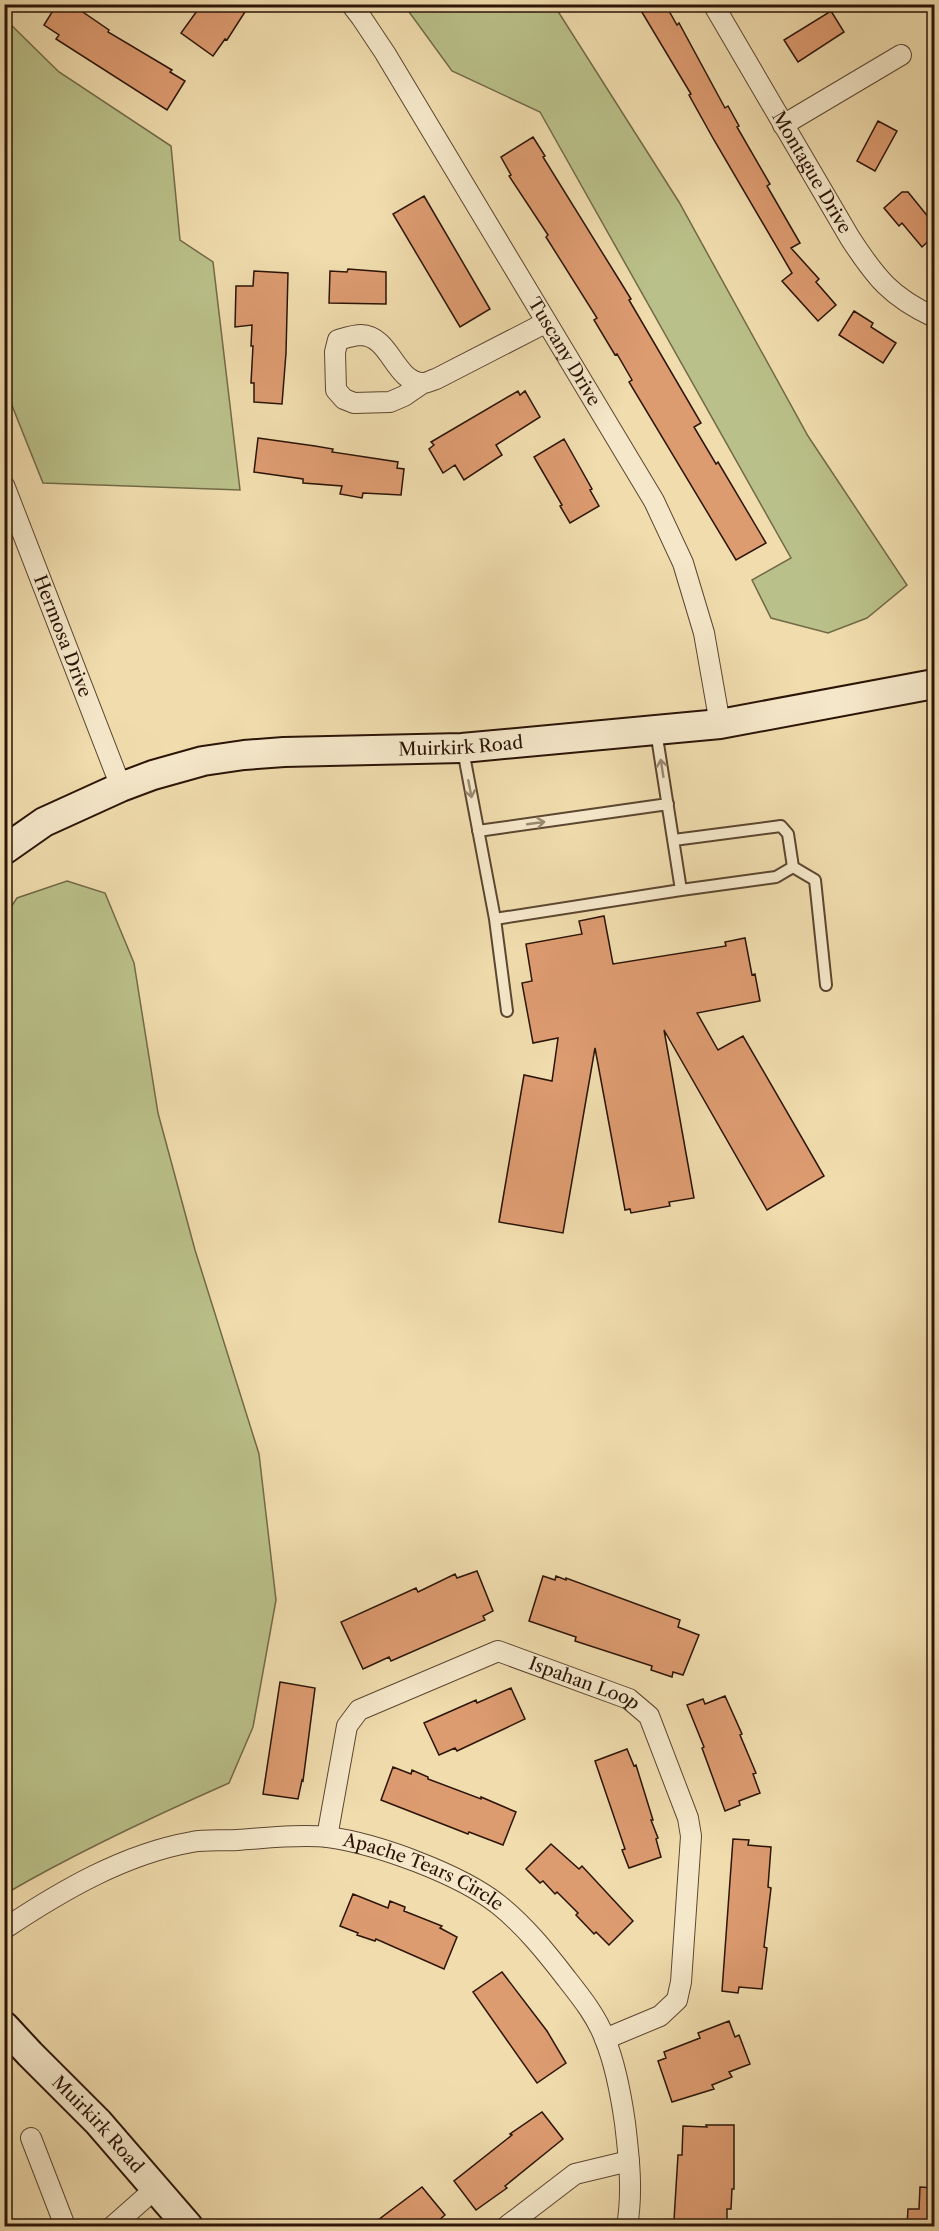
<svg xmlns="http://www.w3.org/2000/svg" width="939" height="2231" viewBox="0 0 939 2231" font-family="'Libre Caslon Text',serif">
	<rect width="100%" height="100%" fill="#f0dcad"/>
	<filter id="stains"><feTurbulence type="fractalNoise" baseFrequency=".00333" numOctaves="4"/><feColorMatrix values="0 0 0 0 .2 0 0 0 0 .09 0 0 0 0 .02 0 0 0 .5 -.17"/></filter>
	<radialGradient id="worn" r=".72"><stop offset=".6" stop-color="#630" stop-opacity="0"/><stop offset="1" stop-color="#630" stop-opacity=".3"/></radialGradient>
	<path fill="#bac089" stroke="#726a48" stroke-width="1.5" d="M404 5H554L679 202 808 436 907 585 867 618 828 633 771 618 752 580 791 558 540 112 452 71Z
		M5 19 59 72 171 146 180 240 213 262 240 490 43 483 5 388Z
		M67 881 105 893 134 963 158 1113 195 1250 259 1454 276 1600 253 1727 229 1783C152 1817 77 1852 5 1894V916L17 898Z"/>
	<path fill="#dd9b70" stroke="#2b1407" stroke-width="1.5" d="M57 4H71L109 30 108 32 172 70 170 72 185 81 167 110 56 39 59 35 44 25Z
		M202 4H250L227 40 225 39 213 56 181 33Z
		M637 4H665L677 25 679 23 725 108 728 106 739 126 737 127 770 184 767 186 800 243 791 248 819 279 816 282 836 305 818 321 782 281 792 273 714 140 689 95 691 94Z
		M831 11 844 32 798 62 784 40Z
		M878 121 897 131 875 171 857 161Z
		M533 137 545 156 543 157 618 278 631 299 629 300 701 423 694 427 716 464 718 462 766 543 736 560 629 382 632 380 617 354 615 355 594 320 597 318 546 237 548 235 509 176 511 175 501 157Z
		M902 192H908L934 224V236L922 247 902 223 899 226 884 208Z
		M424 196 490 309 460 327 393 214Z
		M348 269 386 272V304L329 303 330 271 347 272Z
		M254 271 288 273 286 353 282 404 254 402V383H251L253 346H251L252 325 235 327 236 286H253Z
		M854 311 873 323 871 327 896 343 883 363 839 335Z
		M518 391 520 395 525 391 540 417 496 445 502 455 464 480 455 465 443 473 429 449 434 445 431 442Z
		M258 438 315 446 333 449 332 452 398 462 397 468 404 469 401 495 363 493 362 498 340 494 342 486 303 483V479L254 472Z
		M564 439 592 489 590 490 599 506 570 523 560 506 562 505 534 457Z
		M604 916 613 964 726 946 725 942 745 938 752 975 755 974 760 1001 697 1013 718 1050 743 1036 824 1176 767 1210 664 1030 694 1198 669 1202 670 1206 631 1213 630 1209 625 1210 595 1048 563 1233 499 1222 524 1075 552 1081 558 1038 533 1043 522 983 532 981 526 944 582 934 579 921Z
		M477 1571 493 1611 483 1616 485 1620 391 1661 389 1657 363 1669 341 1622 416 1588 418 1592 455 1574 457 1578Z
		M543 1576 555 1580 556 1576 566 1580V1578L680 1620 678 1627 699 1635 683 1675 673 1672 672 1677 651 1670 652 1666 575 1641 576 1637 529 1621Z
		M280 1682 315 1688 303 1781 302 1780 298 1799 263 1794Z
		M511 1688 525 1719 457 1751 455 1748 439 1755 424 1723 476 1700 477 1703Z
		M725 1696 742 1734 740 1735 756 1773 753 1774 760 1793 739 1801 740 1805 725 1811 702 1748 704 1747 687 1705 703 1699 705 1704Z
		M627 1749 634 1766 636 1765 653 1820H651L658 1838 656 1839 661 1857 629 1868 622 1850 625 1849 595 1761Z
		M393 1767 411 1774 412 1770 428 1777V1779L481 1799V1797L516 1812 503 1845 469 1832 468 1834 381 1800Z
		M733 1839 749 1840 748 1845 771 1847 768 1887 771 1888 764 1947 767 1948 762 1989 739 1987 738 1993 722 1991Z
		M551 1844 579 1869 582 1866 633 1921 609 1945 596 1932 594 1934 576 1915 578 1913 557 1892 555 1894 543 1881 540 1883 526 1869Z
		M353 1894 388 1908 390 1901 405 1907 404 1911 442 1926 440 1928 457 1937 444 1969 376 1939 375 1941 357 1935 358 1933 340 1926Z
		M502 1972 547 2031 566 2063 537 2083 473 1992Z
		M729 2021 735 2037 739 2035 750 2064 729 2072 732 2077 712 2085 714 2089 672 2102 658 2061 666 2058 664 2052 700 2038 698 2033Z
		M542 2112 563 2139 505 2186 507 2188 476 2210 454 2181 512 2135 510 2134Z
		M706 2125H734V2189H732L731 2209H727V2226H695V2220H674L678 2155H682L683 2126 707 2127Z
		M422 2187 445 2215 432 2226H370Z
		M920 2187 934 2188V2226H907L908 2209H919Z"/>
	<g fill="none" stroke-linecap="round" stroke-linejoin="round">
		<g stroke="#5c4630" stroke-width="14">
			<path id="service" d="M463 750 495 919 681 890 656 731
				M478 831 668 804
				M674 840 781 826 788 834 793 867 776 877 681 890
				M793 867 815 880 826 985
				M495 919 507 1011"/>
		</g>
		<g stroke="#5c4630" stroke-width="22">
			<g id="minor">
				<path id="s1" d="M351 4 361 17 385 53 654 501 683 563 704 633 720 724"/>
				<path id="s2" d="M713 4 850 238C876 278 891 297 934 317"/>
				<path d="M783 125 901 55"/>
				<path d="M423 383 404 396 390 402 354 403 344 399 336 390 335 352 338 340C345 338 354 335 361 335 391 336 394 382 423 383 427 383 432 380 436 379L545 323"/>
				<path id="s3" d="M4 485 121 787"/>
				<path id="s4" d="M327 1837 347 1726 359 1710 498 1651 629 1699 649 1716 688 1818 691 1836 681 1982 677 2000 660 2016 605 2039"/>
				<path id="s5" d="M4 1929C61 1891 124 1854 192 1842 207 1839 223 1841 237 1840 267 1838 298 1834 328 1837 378 1844 460 1874 499 1905 525 1926 546 1952 566 1978 581 1997 597 2017 605 2039 616 2066 621 2095 625 2123 629 2157 633 2192 627 2226"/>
				<path d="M31 2138 65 2226"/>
				<path d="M113 2226 156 2188"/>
				<path d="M507 2226 575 2174 629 2161"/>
			</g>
		</g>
		<g stroke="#2b1407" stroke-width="32">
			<g id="secondary">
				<path id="s6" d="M4 850 44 822 121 787 153 775 203 761 244 755 284 752 462 748 720 724 934 684"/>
				<path id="s7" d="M4 2026 30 2054 98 2122 188 2226"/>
			</g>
		</g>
		<use href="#service" stroke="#f5e8ca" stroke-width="10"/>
		<use href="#minor" stroke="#f5e8ca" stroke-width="20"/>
		<use href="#secondary" stroke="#f5e8ca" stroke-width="28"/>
	</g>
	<defs><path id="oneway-shaft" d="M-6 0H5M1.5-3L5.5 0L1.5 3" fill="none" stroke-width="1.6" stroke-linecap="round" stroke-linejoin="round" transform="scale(1.5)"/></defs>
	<g stroke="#9a8972">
		<use href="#oneway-shaft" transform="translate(662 768) rotate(-99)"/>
		<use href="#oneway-shaft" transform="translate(470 789) rotate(79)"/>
		<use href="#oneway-shaft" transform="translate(536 823) rotate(-8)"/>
	</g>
	<g text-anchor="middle" stroke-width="6" stroke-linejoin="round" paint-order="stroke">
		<g font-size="18" fill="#2b1407" stroke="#f5e8ca">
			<text dy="6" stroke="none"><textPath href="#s2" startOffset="195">Montague Drive</textPath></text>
			<text dy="6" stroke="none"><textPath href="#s1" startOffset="408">Tuscany Drive</textPath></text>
			<text dy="6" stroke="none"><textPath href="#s3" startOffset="162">Hermosa Drive</textPath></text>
			<text dy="6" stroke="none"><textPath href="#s6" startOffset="478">Muirkirk Road</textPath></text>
			<text dy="6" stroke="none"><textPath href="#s4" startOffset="376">Ispahan Loop</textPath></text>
			<text dy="6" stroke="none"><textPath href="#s5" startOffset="447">Apache Tears Circle</textPath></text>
			<text dy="6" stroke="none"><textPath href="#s7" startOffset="136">Muirkirk Road</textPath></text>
		</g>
	</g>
	<rect width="939" height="2231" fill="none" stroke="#f0dcad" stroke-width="24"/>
	<rect x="6" y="6" width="927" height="2219" fill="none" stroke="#2b1407" stroke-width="3"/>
	<rect x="12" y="12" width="915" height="2207" fill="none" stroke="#2b1407" stroke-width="1.5"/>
	<rect width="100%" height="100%" filter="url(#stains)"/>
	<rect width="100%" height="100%" fill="url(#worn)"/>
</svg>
